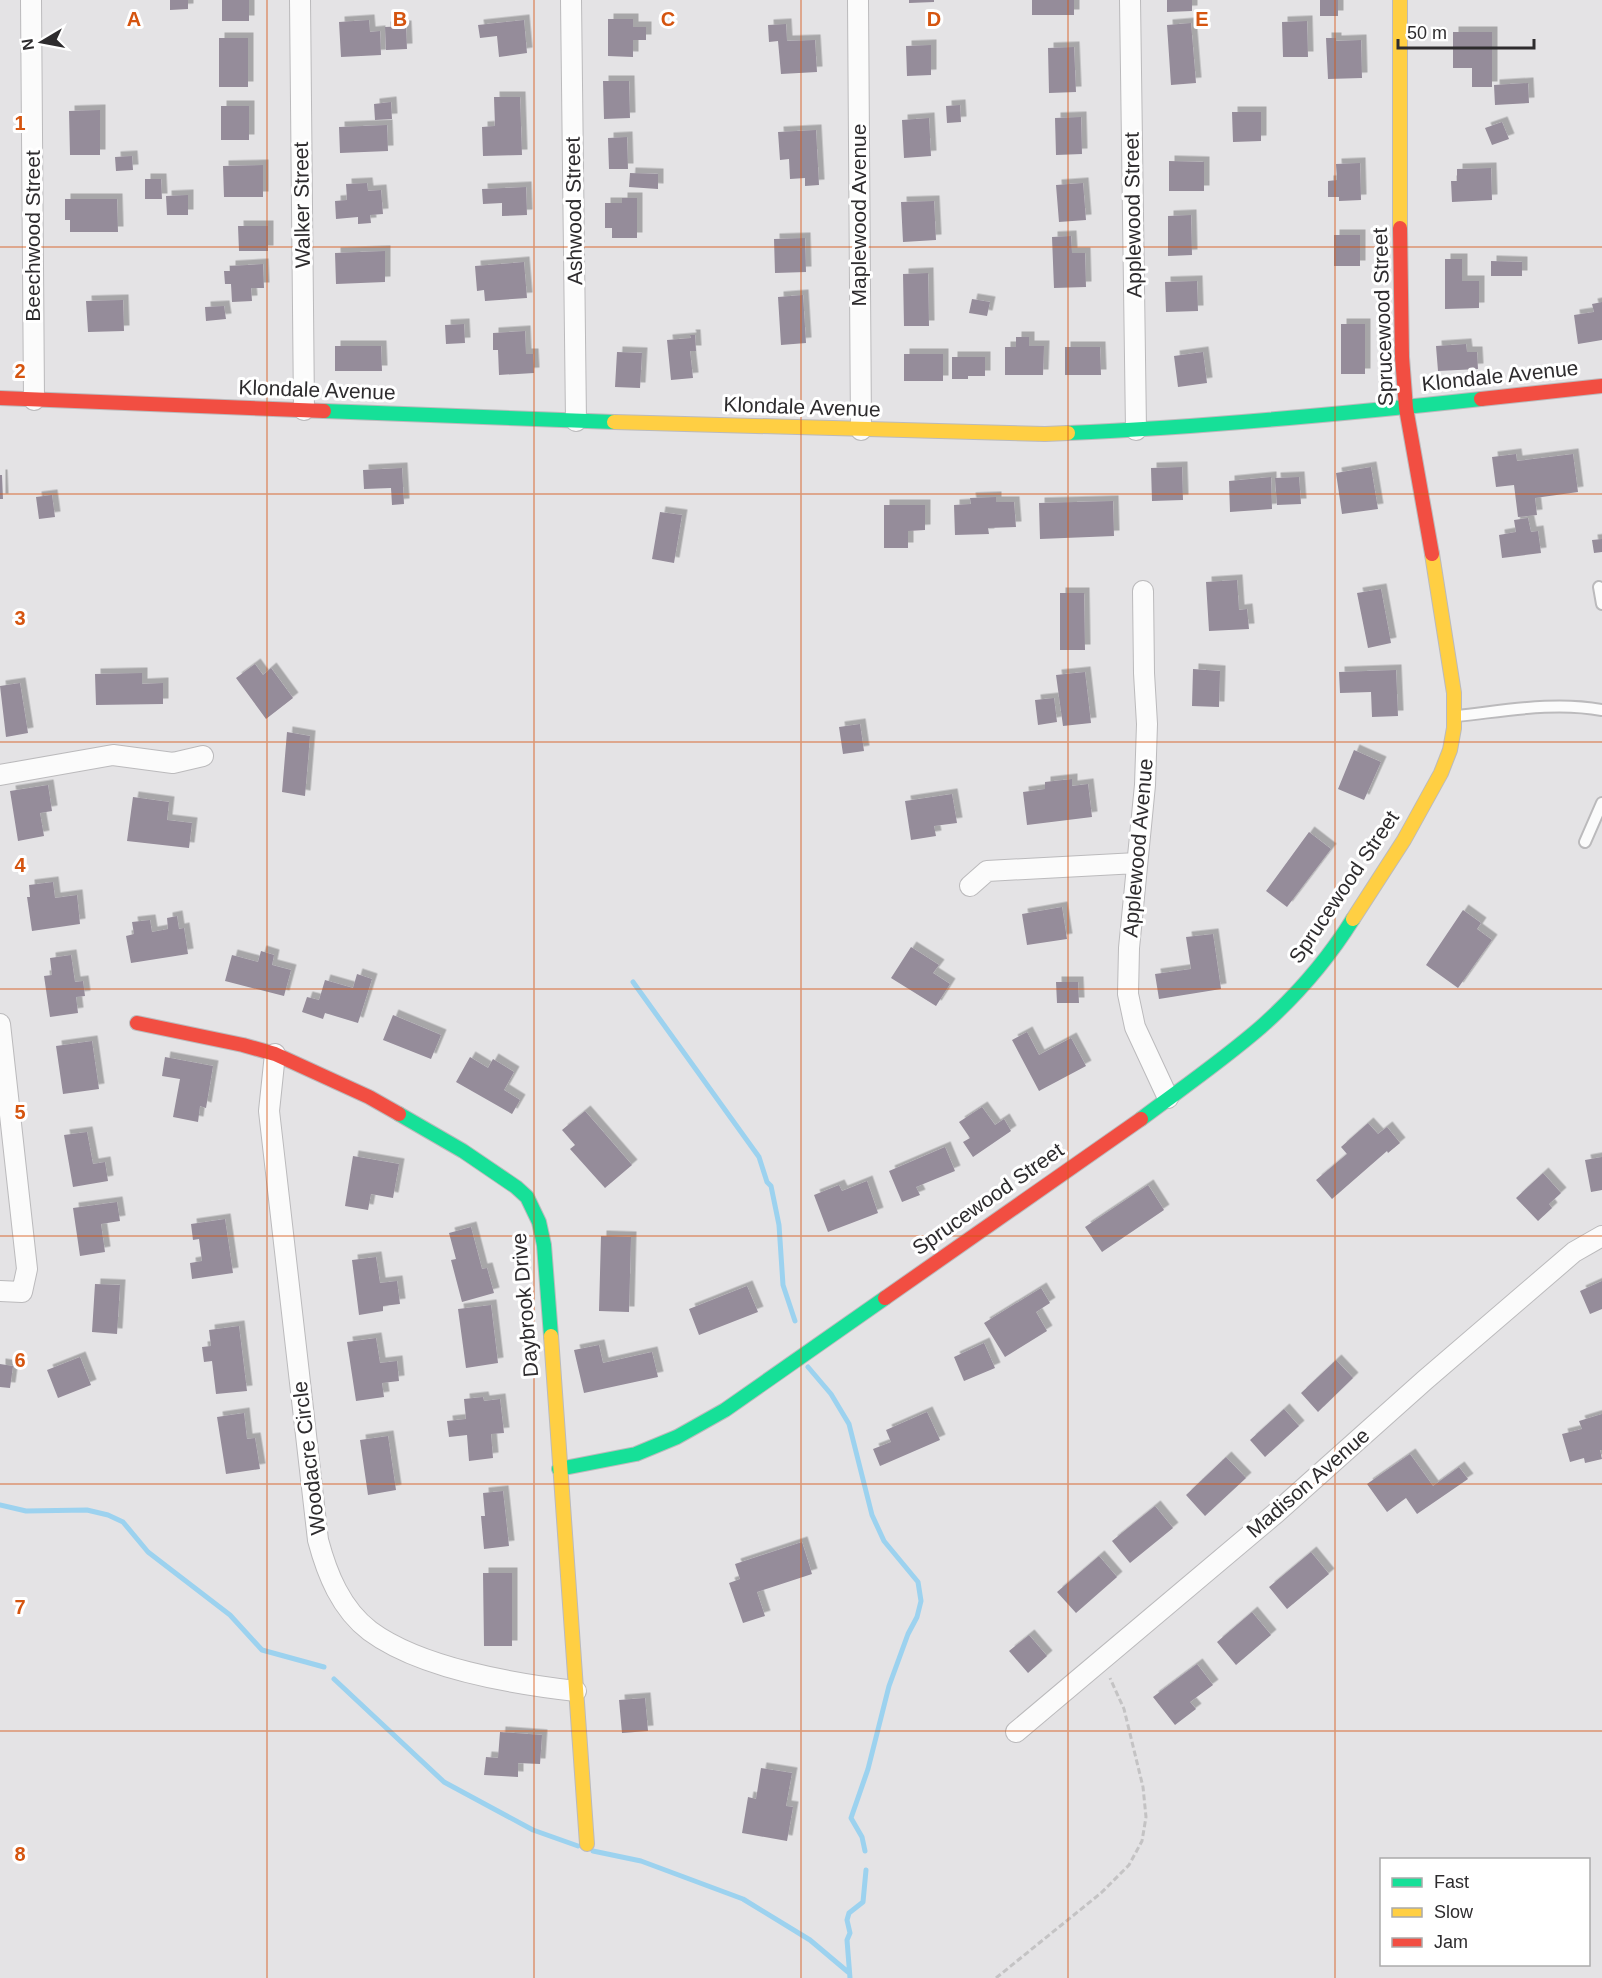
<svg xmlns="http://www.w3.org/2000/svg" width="1602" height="1978" viewBox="0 0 1602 1978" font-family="Arial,sans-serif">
	<defs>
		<filter id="shadow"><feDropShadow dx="5.5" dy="-5.5" stdDeviation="0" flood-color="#0004"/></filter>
	</defs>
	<rect width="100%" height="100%" fill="#e4e3e5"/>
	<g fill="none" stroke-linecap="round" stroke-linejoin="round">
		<path stroke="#9cd2ef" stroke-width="5" d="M633 982 759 1157 767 1182 771 1186 779 1225 783 1285 795 1321
			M808 1367 831 1394 849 1424 872 1515 884 1541 918 1582 921 1601 917 1617 908 1634 889 1686 868 1769 851 1818 862 1837 865 1851
			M0 1505 26 1511 87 1510 108 1515 123 1522 148 1552 230 1615 262 1650 324 1667
			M334 1679 444 1782 533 1830 578 1846
			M593 1851 641 1861 743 1899 810 1940 848 1972
			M850 1978 847 1940 850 1933 847 1920 849 1913 863 1902 866 1870"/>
	</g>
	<path fill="#958c9a" filter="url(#shadow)" d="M170 0H188V9L170 10Z
		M222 0H249V21H222Z
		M909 0H934V2L909 3Z
		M1032 0H1074V15H1032Z
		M1167 0H1192V11L1167 12Z
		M1320 0H1338V16H1320Z
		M608 19H633V27H646V40H633V57L608 56Z
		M369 20 370 32 380 31 381 55 341 57 339 22Z
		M524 20 527 53 499 57 497 36 480 38 478 25Z
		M1307 21 1308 57H1283L1282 22Z
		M1191 23 1196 83 1171 85 1167 25Z
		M786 24 787 41 815 40 817 72 781 74 778 41 769 42 768 25Z
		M406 26 407 49 386 50 385 27Z
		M1453 32H1492V87H1472V68H1453Z
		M219 38H248V87H219Z
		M1326 38H1336V41L1361 40 1362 78 1328 79Z
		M931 45V75L907 76 906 46Z
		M1074 47 1076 92 1049 93 1048 48Z
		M603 81H629L630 118 604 119Z
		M1528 83 1529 103 1495 105 1494 85Z
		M494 97H520L522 155 483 156 482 127 495 126Z
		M391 102 392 119 375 120 374 104Z
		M960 105 961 122 947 123 946 106Z
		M221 106H249V140H221Z
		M100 110V155H70L69 111Z
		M1232 112H1261V141L1233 142Z
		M1081 117 1082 154 1056 155 1055 118Z
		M929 118 931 156 904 158 902 120Z
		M1502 122 1509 139 1492 145 1485 128Z
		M387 125 388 151 340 153 339 127Z
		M816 130 819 185 805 186V178L790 179 789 159 780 160 778 132Z
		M627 137 628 169H609L608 138Z
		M132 156 133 170 116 171 115 157Z
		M1169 161 1204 162V191H1169Z
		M1360 163 1361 200 1339 201V197H1328V181L1337 180 1336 164Z
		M263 165V197H224L223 166Z
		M1491 168 1492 200 1452 202 1451 181H1457V169Z
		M630 173 658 174V189L629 187Z
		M145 179H161L162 199H145Z
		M367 183 368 191 381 190 383 214 370 215 371 223 358 224V217L336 219 335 201 347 200 346 184Z
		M1083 183 1086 220 1059 222 1056 185Z
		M526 187 527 215 502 216V203L483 204 482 189Z
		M188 195V215H167L166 196Z
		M622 198H637V238H612V228H605V203H622Z
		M65 199H117L118 232H70V220H65Z
		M934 201 936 240 903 242 901 202Z
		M1191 215 1192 255 1168 256V216Z
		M238 226H268V251H239Z
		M1334 235H1360V266H1334Z
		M1071 236 1072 253H1085L1086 287 1054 288 1052 237Z
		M805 238 806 272 775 273 774 239Z
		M385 251V282L336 284 335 253Z
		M1445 259H1462V281H1479V308L1445 309Z
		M1491 261 1522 262V276H1491Z
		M524 262 527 298 485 301 484 290 477 291 475 266Z
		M263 264 264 288H251L252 301 232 302 231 284H225L224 271H230V266Z
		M928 273 929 326H904L903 274Z
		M1197 281 1198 311 1166 312 1165 282Z
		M803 295 806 343 781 345 778 297Z
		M972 299 990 302 987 316 969 313Z
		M123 300 124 331 88 332 86 301Z
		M1602 302V340L1578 344 1574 315 1594 312 1592 304Z
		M224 306 226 319 206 321 205 307Z
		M464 324 465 343 446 344 445 325Z
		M1341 324H1365V374H1341Z
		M525 331 526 354H533L534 373 499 375 498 350H493V333Z
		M690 335H695L696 351H690L693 378 671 380 667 340 691 338Z
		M1016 337H1029V346H1044L1043 375H1005V347H1016Z
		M1466 344 1467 352H1477L1478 369 1438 371 1436 346Z
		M335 346H381L382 371H335Z
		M1065 347H1100L1101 375H1065Z
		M617 352 642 353 640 388 615 387Z
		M1203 352 1207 383 1178 387 1174 356Z
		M904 354H943V381H904Z
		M952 357H985V376H968V379H952Z
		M1516 454 1517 461 1573 454 1578 492 1535 498 1537 515 1518 517 1514 485 1496 487 1492 457Z
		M1182 467 1183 500 1152 501 1151 468Z
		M1371 467 1378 509 1342 514 1336 473Z
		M402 468 404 504 392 505 391 488 364 489 363 470Z
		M0 475H2L3 499H0Z
		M1271 477 1272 509 1230 512 1229 481Z
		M1299 477 1301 504 1277 505 1275 478Z
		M52 495 55 517 39 519 36 497Z
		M996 497V502H1014L1016 527 988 528 989 534 955 535 954 505 971 504 970 498Z
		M1113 501 1114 536 1040 539 1039 503Z
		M884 505H925V530L908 531V548H884Z
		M660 512 682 515 674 563 652 559Z
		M1528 518 1531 532 1538 531 1541 553 1502 558 1499 535 1516 532 1514 520Z
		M1602 539V552L1594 553 1592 540Z
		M1237 580 1239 610 1247 609 1249 629 1209 631 1206 582Z
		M1381 589 1391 643 1368 648 1357 593Z
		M1060 593H1084L1085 650H1060Z
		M255 664 263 675 271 668 293 698 266 719 236 678Z
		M1193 669 1220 671 1219 707 1192 706Z
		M1396 670 1398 716 1372 717 1371 692 1340 693 1339 672Z
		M1085 672 1091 723 1063 726 1056 675Z
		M142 673V684L163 683V704L96 705 95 674Z
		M20 683 28 733 6 737 0 686Z
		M1054 698 1057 722 1038 725 1035 700Z
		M860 724 864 751 843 754 839 727Z
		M287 732 310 736 305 796 282 792Z
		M1354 750 1381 762 1364 800 1338 789Z
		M1072 779V786L1088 784 1092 817 1027 825 1023 792 1045 789V782Z
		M48 785 52 811 40 813 44 836 18 841 10 791Z
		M952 794 957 823 934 826 936 836 911 840 905 801Z
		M133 797 169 802 167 820 192 823 189 848 127 841Z
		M1309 832 1331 849 1287 907 1266 891Z
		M53 882 55 898 77 895 80 924 32 931 27 897H30L29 885Z
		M1062 907 1067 939 1027 945 1022 914Z
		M1463 910 1481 923 1477 929 1492 940 1458 988 1426 965Z
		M177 916 179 929 184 928 188 954 131 963 126 936 134 934 132 922 150 920 152 932 168 929 167 918Z
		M1213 934 1221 989 1159 999 1155 974 1191 969 1186 937Z
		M911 947 939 965 933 973 950 984 936 1006 891 978Z
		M261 951 274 955 272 965 291 970 284 996 225 981 232 955 258 962Z
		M71 955 75 982 83 981 85 996 76 997 78 1013 50 1017 44 976 52 975 50 958Z
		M357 974 372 979 358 1023 325 1013 323 1019 302 1012 307 997 319 1000 325 980 353 988Z
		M1056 982H1078L1079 1003H1057Z
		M393 1015 441 1035 431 1059 383 1040Z
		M1027 1032 1039 1055 1071 1038 1086 1066 1039 1091 1012 1040Z
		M92 1041 99 1089 63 1094 56 1046Z
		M165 1057 213 1066 206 1108 200 1106 198 1122 173 1117 180 1079 162 1076Z
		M470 1057 488 1068 493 1059 514 1072 504 1090 520 1100 512 1114 456 1082Z
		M982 1107 995 1125 1004 1119 1011 1131 973 1157 963 1142 970 1138 959 1122Z
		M585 1111 632 1165 605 1188 570 1149 575 1145 562 1130Z
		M1368 1123 1378 1134 1387 1127 1400 1143 1388 1153 1387 1151 1332 1199 1316 1180 1347 1154 1341 1147Z
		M87 1132 93 1164 105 1162 108 1181 73 1187 64 1135Z
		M945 1147 955 1171 916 1187 920 1195 902 1202 889 1171Z
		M353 1156 399 1164 393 1198 371 1194 368 1210 345 1206Z
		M1602 1157V1190L1591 1192 1585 1160Z
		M1543 1173 1561 1193 1549 1204 1552 1208 1538 1221 1516 1198Z
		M867 1181 878 1213 828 1232 814 1195 839 1185 842 1191Z
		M1148 1185 1164 1210 1102 1252 1085 1227Z
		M117 1202 120 1221 101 1224 105 1252 80 1256 73 1208Z
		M225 1219 233 1273 192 1279 190 1263 202 1261 199 1239 193 1240 191 1224Z
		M471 1227 482 1269 487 1268 494 1293 462 1302 451 1260 456 1259 449 1233Z
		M601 1236 631 1237 629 1312 599 1311Z
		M376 1257 380 1283 397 1281 400 1304 383 1306V1311L359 1315 352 1260Z
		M1602 1281V1309L1590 1314 1580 1291Z
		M95 1284 120 1285 117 1334 92 1332Z
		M747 1286 758 1312 699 1335 689 1309Z
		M1041 1288 1050 1303 1036 1312 1047 1331 1005 1357 984 1323Z
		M491 1305 498 1363 466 1368 458 1309Z
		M239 1326 247 1391 216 1394 212 1361 204 1362 202 1347 211 1346 209 1330Z
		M376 1338 380 1363 397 1361 399 1381 382 1383 384 1397 356 1401 347 1342Z
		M984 1343 995 1368 964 1381 954 1357Z
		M599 1345 603 1363 652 1352 658 1377 584 1393 574 1350Z
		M80 1357 91 1385 58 1398 47 1370Z
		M1336 1360 1353 1378 1318 1412 1301 1393Z
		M0 1364 13 1366 10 1388 0 1387Z
		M483 1397 484 1401 500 1399 504 1433 491 1434 493 1458 469 1461 467 1435 449 1437 447 1421 466 1419 464 1399Z
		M1284 1409 1299 1426 1265 1457 1250 1440Z
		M927 1412 940 1440 880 1466 873 1449 891 1442 886 1430Z
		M244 1413 247 1439 255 1438 260 1469 226 1474 217 1417Z
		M1602 1414V1450H1600L1602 1459 1585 1463 1584 1458 1570 1462 1562 1434 1582 1429 1579 1421Z
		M388 1436 396 1490 368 1495 360 1440Z
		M1410 1454 1433 1486 1459 1467 1468 1479 1417 1514 1406 1498 1387 1512 1367 1484Z
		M1226 1457 1246 1478 1205 1516 1186 1495Z
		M503 1491 509 1546 484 1549 481 1516H485L483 1493Z
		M1155 1506 1173 1528 1130 1563 1112 1541Z
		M802 1542 812 1574 757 1592 765 1616 743 1623 729 1583 740 1579 735 1564Z
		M1311 1552 1329 1574 1287 1609 1269 1587Z
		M1099 1556 1117 1577 1076 1613 1057 1592Z
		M483 1573H512V1646H484Z
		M1252 1612 1271 1635 1236 1665 1217 1642Z
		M1029 1635 1047 1656 1028 1673 1009 1651Z
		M1197 1664 1213 1685 1190 1702 1196 1709 1175 1725 1153 1697Z
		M645 1698 648 1731 622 1733 619 1700Z
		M500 1732 542 1735 540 1764 518 1763V1777L484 1775 486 1757 498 1758Z
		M761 1768 792 1773 786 1806 793 1807 787 1841 742 1833 748 1797 756 1799Z"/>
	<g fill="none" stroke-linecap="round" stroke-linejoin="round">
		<g stroke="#bbbabc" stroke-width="14">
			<path id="lane" d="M1599 587 1602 604
				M1456 716C1505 711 1554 701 1602 710
				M1585 842 1602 803"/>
		</g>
		<g stroke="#bbbabc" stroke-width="22">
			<path id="street" d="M31 0 34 400
				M300 0 304 410
				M571 0 576 421
				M858 0 861 430
				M1130 0 1136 430
				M1143 591 1144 673 1147 724 1145 785 1129 948 1128 994 1135 1027 1168 1098
				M0 775 113 755 173 763 203 756
				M970 886 987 871 1137 863
				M0 1024 27 1269 22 1292 0 1291
				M275 1054 269 1111 318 1540C327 1574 341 1609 370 1631 420 1668 514 1684 576 1691
				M1016 1732 1276 1513 1425 1380 1574 1252 1602 1236"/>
		</g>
		<g stroke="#bbbabc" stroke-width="16">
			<path id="fast" d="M324 411 614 422
				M1068 433C1206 427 1343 414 1481 399
				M399 1114 463 1151 516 1187 527 1197 539 1222 544 1245 551 1336
				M1141 1119C1181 1089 1223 1060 1261 1027 1296 996 1328 959 1353 919
				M559 1469 636 1454 677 1437 725 1410 885 1298"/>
		</g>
		<g stroke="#bbbabc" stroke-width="16">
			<path id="slow" d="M1400 0V228
				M614 422 1045 434 1068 433
				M1353 919 1404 840 1441 773 1450 750 1454 728V693L1432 554
				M551 1336 587 1844"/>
		</g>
		<g stroke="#bbbabc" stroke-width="16">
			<path id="jam" d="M1400 228 1402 357 1406 408 1432 554
				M0 398 324 411
				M1481 399 1602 386
				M137 1023 243 1045 275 1054 369 1097 399 1114
				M885 1298 1141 1119"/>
		</g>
		<path stroke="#c4c3c4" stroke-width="3" stroke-dasharray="6 3" stroke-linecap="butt" d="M996 1978 1101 1893 1129 1865 1142 1841 1146 1817 1143 1787 1124 1709 1110 1678"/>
		<use href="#lane" stroke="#fbfbfb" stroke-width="10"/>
		<use href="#street" stroke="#fbfbfb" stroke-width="20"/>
		<use href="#fast" stroke="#16e098" stroke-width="14"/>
		<use href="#slow" stroke="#ffcf43" stroke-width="14"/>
		<use href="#jam" stroke="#f24e42" stroke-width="14"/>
	</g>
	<path fill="none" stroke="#d5540f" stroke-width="1.5" stroke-opacity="0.55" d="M267 0V1978M534 0V1978M801 0V1978M1068 0V1978M1335 0V1978M0 247H1602M0 494H1602M0 742H1602M0 989H1602M0 1236H1602M0 1484H1602M0 1731H1602"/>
	<g text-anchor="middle" stroke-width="6" stroke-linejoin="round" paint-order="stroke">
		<g font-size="21" fill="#2e2c2e" stroke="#fff">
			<text transform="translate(302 205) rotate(-91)" y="7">Walker Street</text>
			<text transform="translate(574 211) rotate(-91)" y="7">Ashwood Street</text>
			<text transform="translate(859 215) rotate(-90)" y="7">Maplewood Avenue</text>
			<text transform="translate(1133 215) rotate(-91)" y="7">Applewood Street</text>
			<text transform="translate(33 236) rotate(-90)" y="7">Beechwood Street</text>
			<text transform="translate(1383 317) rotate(-92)" y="7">Sprucewood Street</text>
			<text transform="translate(1500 376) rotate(-6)" y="7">Klondale Avenue</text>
			<text transform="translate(317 390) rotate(2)" y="7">Klondale Avenue</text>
			<text transform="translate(802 407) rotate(2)" y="7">Klondale Avenue</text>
			<text transform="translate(1138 848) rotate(-85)" y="7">Applewood Avenue</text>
			<text transform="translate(1344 887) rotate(-56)" y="7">Sprucewood Street</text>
			<text transform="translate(988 1199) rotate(-35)" y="7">Sprucewood Street</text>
			<text transform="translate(525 1305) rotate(-95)" y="7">Daybrook Drive</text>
			<text transform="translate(309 1458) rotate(-97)" y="7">Woodacre Circle</text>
			<text transform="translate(1308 1483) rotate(-41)" y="7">Madison Avenue</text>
		</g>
	</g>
	<g font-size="20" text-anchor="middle" font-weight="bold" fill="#d5540f" stroke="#fff" stroke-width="6" stroke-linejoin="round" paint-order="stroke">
		<text x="134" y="26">A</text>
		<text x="400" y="26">B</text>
		<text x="668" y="26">C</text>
		<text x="934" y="26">D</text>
		<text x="1202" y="26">E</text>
		<text x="20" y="130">1</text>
		<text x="20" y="378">2</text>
		<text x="20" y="625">3</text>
		<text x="20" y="872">4</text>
		<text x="20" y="1119">5</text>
		<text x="20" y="1367">6</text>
		<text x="20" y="1614">7</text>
		<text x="20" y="1861">8</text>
	</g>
	<rect x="1380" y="1858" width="210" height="108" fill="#ffffff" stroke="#ababab" stroke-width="1.5"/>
	<rect x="1392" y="1878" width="30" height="9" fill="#16e098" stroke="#ababab" stroke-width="1.5"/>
	<text x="1434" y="1888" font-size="18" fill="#2e2c2e">Fast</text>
	<rect x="1392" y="1908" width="30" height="9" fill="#ffcf43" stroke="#ababab" stroke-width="1.5"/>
	<text x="1434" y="1918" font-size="18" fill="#2e2c2e">Slow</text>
	<rect x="1392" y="1938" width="30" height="9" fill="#f24e42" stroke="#ababab" stroke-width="1.5"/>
	<text x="1434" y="1948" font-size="18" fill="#2e2c2e">Jam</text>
	<g transform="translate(42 42) rotate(260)" stroke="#ffffff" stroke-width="4.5" paint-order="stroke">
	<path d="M0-4.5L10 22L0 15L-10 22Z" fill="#2e2c2e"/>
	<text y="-9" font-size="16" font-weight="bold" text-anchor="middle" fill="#2e2c2e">N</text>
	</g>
	<path d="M1398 39v9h136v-9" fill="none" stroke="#2e2c2e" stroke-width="3"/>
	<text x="1407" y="39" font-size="18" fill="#2e2c2e" stroke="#ffffff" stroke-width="4.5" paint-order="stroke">50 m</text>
</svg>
